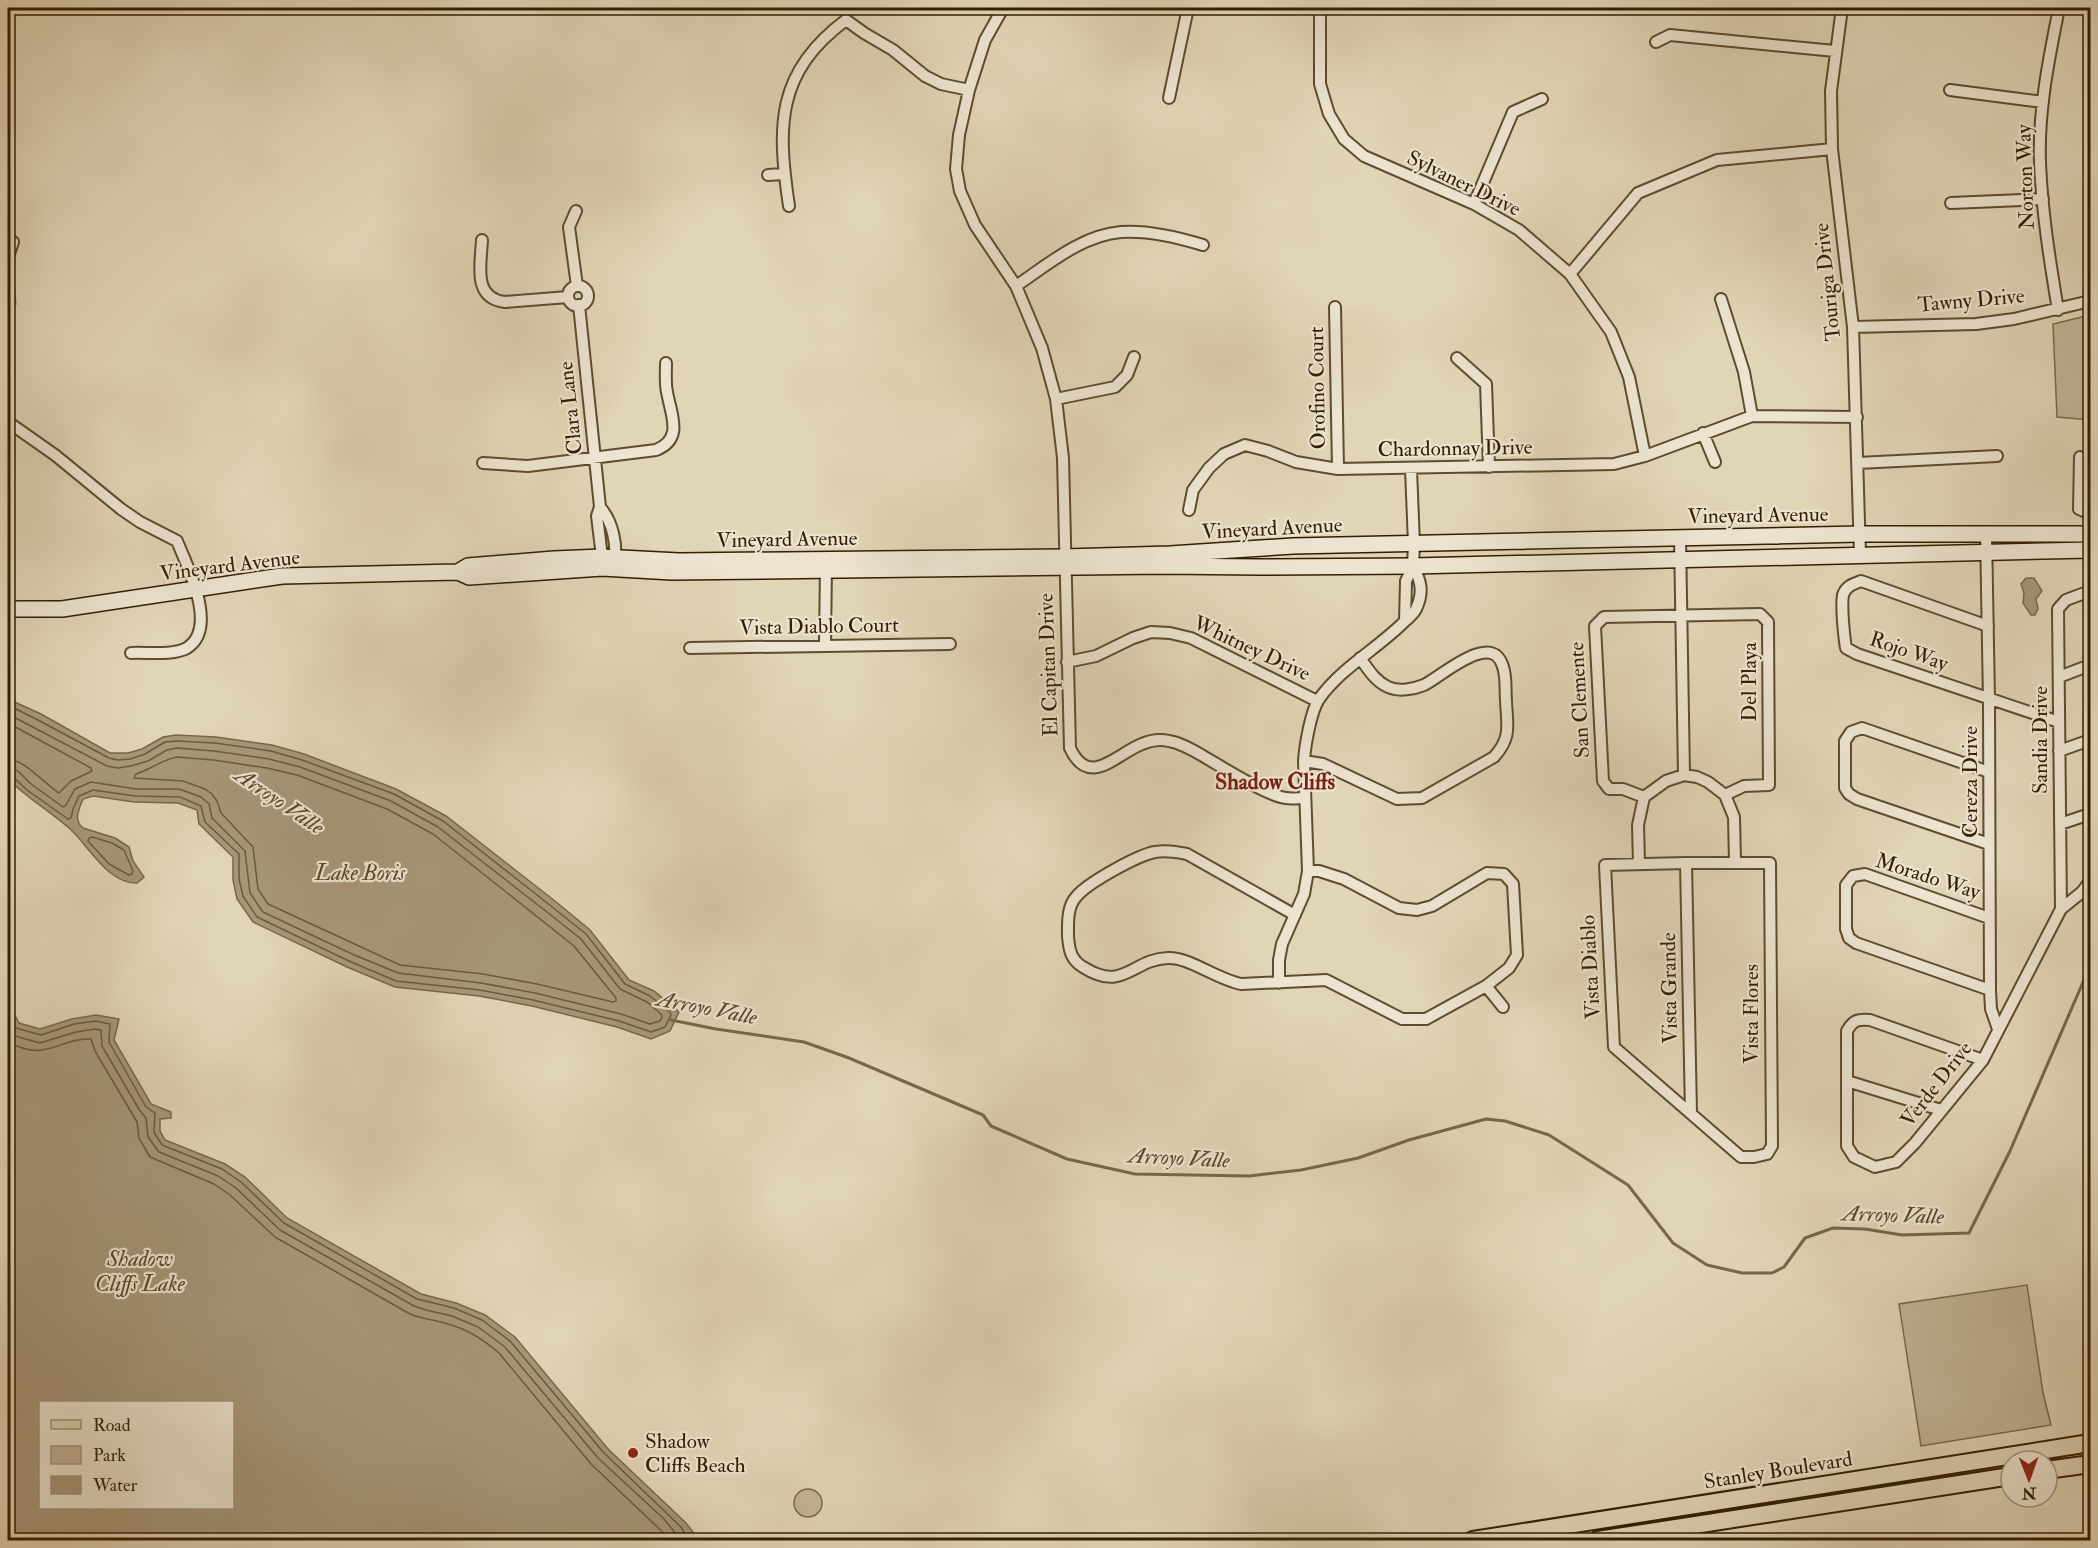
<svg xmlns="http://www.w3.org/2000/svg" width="2098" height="1548" viewBox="0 0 2098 1548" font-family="'IM FELL Double Pica',serif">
	<rect width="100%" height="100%" fill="#e1d5b7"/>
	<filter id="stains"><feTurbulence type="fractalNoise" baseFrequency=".00333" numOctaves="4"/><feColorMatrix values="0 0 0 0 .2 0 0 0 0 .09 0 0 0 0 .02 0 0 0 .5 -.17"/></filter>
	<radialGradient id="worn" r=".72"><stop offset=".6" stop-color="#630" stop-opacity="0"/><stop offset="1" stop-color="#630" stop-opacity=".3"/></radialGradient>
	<path fill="#c3b698" stroke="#7b6a4c" stroke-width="1.5" d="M2090 315V420L2057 417 2053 324Z
		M2027 1285 2043 1393 2051 1425 1921 1446 1899 1304Z
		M794 1503a14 14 0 1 1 28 0a14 14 0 1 1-28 0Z"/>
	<path fill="#a69779" stroke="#786749" stroke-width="1.5" fill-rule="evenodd" d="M2026 578H2034L2042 591 2036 599 2038 609 2035 615H2031L2023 603 2024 593 2021 584Z
		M8 699 41 714 110 753H128L142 749 163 737 176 735 216 737 272 745 304 754 396 789 446 816 555 901 590 930 629 980 654 991 679 1012 670 1031 651 1039 617 1027 532 1006 479 996 395 987 347 967 253 922 237 899 233 880V857L199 824 197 810 178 803 134 802 93 796 83 799C79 809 73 820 83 828L115 838 129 847 133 861 144 877 137 883C108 884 89 846 70 829 50 811 27 798 8 779Z
		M8 1002 19 1023 40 1029 72 1019 96 1015 119 1019 114 1040 151 1104 171 1112V1118L160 1119V1131L165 1140 225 1164 245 1177 287 1218 421 1294 456 1303 485 1315 515 1337 608 1449 686 1523 693 1532 696 1540H8ZM232 1402V1508H40V1402Z"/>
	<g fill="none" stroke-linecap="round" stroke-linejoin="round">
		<path stroke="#6c5a3d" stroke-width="1.5" d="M8 705 38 720 109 758 118 760 130 759 145 754 165 742 177 741 215 743 271 751 302 760 394 794 443 821 551 906 586 934 625 984 650 996 670 1012 671 1015 665 1027 651 1032 619 1021 533 1000 480 990 396 981 349 961 257 917 243 896 239 879V854L205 822 201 806 180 797 135 796 93 790 79 796 73 809 71 818 68 819 27 790 13 777 8 776
			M8 714 107 766 118 768 131 766 148 761 167 750 177 748 214 751 269 759 300 767 391 801 438 827 547 912 581 939 620 989 647 1002 661 1014 662 1017 660 1021 650 1024 621 1014 535 993 481 983 398 973 352 954 263 912 250 893 245 851 212 818 209 804 201 797 179 789H136L91 782 75 789 66 805 63 807 31 784 18 771 8 768
			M8 723 91 768 92 771 71 781 59 793C44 783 25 760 8 759
			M177 757 213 760 267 768 297 775 387 809 433 834 574 946 616 998V1001L613 1002 537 984 483 974 400 965 268 904 258 889 253 847 221 813 217 801 212 794 205 789 183 781 134 778 136 774C149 770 164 759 177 757Z
			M92 837 112 843 124 850 133 871 132 874 129 875 109 864 88 841 89 838Z
			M8 1013 16 1028 41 1035 74 1024 96 1021 110 1024 109 1042 146 1107 155 1113 154 1132 162 1145 222 1169 241 1182 284 1223 417 1299 454 1308 482 1320 510 1341 604 1453 681 1527 689 1540
			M8 1030 15 1036 40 1043 76 1032 95 1029 101 1030 102 1046 140 1111 146 1118 148 1137 159 1152 218 1176 236 1188 280 1230 414 1306 426 1310 452 1316 478 1327 505 1347 598 1458 664 1519 681 1540
			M8 1042C48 1063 57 1038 91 1039L95 1051 137 1122 139 1138 150 1157 214 1184 230 1195 275 1237 410 1314C422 1319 435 1320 448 1324 467 1329 484 1340 499 1353L591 1464 671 1540"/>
		<path stroke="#786749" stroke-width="3" d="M8 312 15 304 11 257
			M671 1020 716 1029 804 1042 849 1058 983 1115 991 1126 1067 1159 1135 1174 1249 1176 1301 1170 1358 1158 1409 1140 1486 1119 1505 1121 1549 1135 1628 1185 1673 1243 1707 1265 1742 1273H1772L1784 1267 1805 1238 1833 1228 1865 1229 1902 1235 1969 1233 2010 1151 2090 966"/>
		<g stroke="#5e4c2e" stroke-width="14">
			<path id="street" d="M1003 8 985 40 969 90 959 135 956 169 960 191 975 225 1016 286 1042 348 1056 399 1063 458 1070 748C1089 789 1116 754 1142 744 1151 740 1160 739 1169 741 1181 743 1193 750 1203 756 1222 767 1267 796 1286 798 1292 799 1298 798 1304 798
				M1320 8V84L1329 114 1344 139 1364 156 1474 204 1519 230 1570 274 1611 332 1629 377 1645 456
				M1842 8 1831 91 1832 149 1853 327 1860 554
				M1656 42 1670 35 1835 51
				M1950 90 2043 102
				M1169 98 1188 8
				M768 175 784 174
				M1951 203 2043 199
				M1474 204 1513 112 1542 99
				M789 206C777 126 776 72 846 20L864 33 893 50 925 76 941 84 969 90
				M576 211 569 227 577 286
				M482 240C481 264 472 298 505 302L568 297
				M8 257 13 242
				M1570 274 1638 193 1717 160 1832 149
				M1016 286C1047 265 1082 235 1121 232 1148 230 1177 237 1203 245
				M568 296a10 10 0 1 1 20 0a10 10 0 1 1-20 0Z
				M1721 299 1744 372 1752 416
				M579 305 600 507 597 516 602 557 605 560
				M1335 307 1338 469
				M2058 310C2050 262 2042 212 2040 163 2038 111 2049 58 2059 8
				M1853 327 1976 324 2014 319 2090 301
				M1457 358 1486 384 1489 467
				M1056 399 1115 387 1127 375 1134 357
				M8 422 55 455 121 509 140 522 177 541C187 566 219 628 187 648 172 656 147 652 131 653
				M1703 433 1715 462
				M2080 457 2079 509 2090 514
				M483 463 528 466 656 450C684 439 671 415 667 392 665 383 666 373 666 363
				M1858 463 1997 456
				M600 507C613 522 617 544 615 564
				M1189 510 1193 490 1209 468 1224 454 1245 445 1268 451 1296 462 1338 469 1614 464 1645 456 1752 416 1857 417
				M1986 533 1989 700 1990 990 1991 1009 1998 1029
				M1680 538 1684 775
				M1405 621 1406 581 1413 566 1414 544 1411 469
				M1988 626 1861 581C1853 584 1846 586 1843 595 1841 606 1844 636 1846 648L1857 654 2059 722
				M825 645 826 565
				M690 648 950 644
				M1067 662 1096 656 1133 638 1151 632 1170 633 1191 638 1317 701
				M2059 677 2090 665
				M2059 751 2090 740
				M1304 761 1323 764 1397 799 1422 798 1494 757C1512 737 1507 725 1506 701 1505 689 1507 675 1502 664 1490 632 1442 676 1424 685 1414 689 1399 692 1388 687 1375 681 1368 669 1360 658
				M1644 797 1623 789H1609L1603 781 1595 626 1604 617 1760 614 1768 622 1769 785 1744 786 1725 795
				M2060 824 2090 814
				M1989 844 1857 799 1849 794 1845 788V741L1851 732 1862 728 1989 772
				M1686 863H1770L1772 1146 1767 1154 1754 1157H1741L1614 1047 1605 865Z
				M1686 863 1691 1113
				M1639 864 1638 825 1644 797 1666 781 1684 775 1697 777 1708 782 1725 795 1734 817 1735 862
				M2061 909 2058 609 2066 600 2090 591
				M1295 915 1187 854C1176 852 1166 850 1155 852 1138 855 1087 883 1076 897 1067 907 1068 923 1068 936 1069 950 1071 960 1083 967 1124 993 1132 959 1168 958 1189 957 1216 979 1241 984L1326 980 1402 1019H1426L1486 986 1509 968 1517 955 1513 884 1504 874 1487 873 1432 906 1417 910 1399 908 1344 879 1319 871H1308
				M1989 918 1865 874 1853 876 1846 885V929L1849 938 1856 943 1990 990
				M1279 983V960L1282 944 1304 894 1308 871 1304 761C1305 745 1311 711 1319 699 1342 667 1377 649 1404 622 1408 618 1414 614 1416 609 1424 592 1421 581 1413 566
				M1486 986 1503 1007
				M1983 1060 1870 1020C1858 1019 1853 1020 1847 1031V1146L1854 1157 1875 1167 1896 1162 1915 1143 1983 1060 2061 909 2082 892 2090 881
				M1847 1081 1941 1110"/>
		</g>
		<g stroke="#331e01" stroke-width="18">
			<path id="secondary" d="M458 572 468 566 554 559 602 557 679 561 1064 557 1170 554 1293 546 1860 534H2090
				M8 609H62L282 576 458 572 469 577 602 568 672 572 1163 566 1260 567 1413 566 2090 550"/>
		</g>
		<g stroke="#331e01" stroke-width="20">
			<path id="primary" d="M2047 1470 2090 1464
				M1473 1540 2090 1443
				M1598 1540 2011 1476"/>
		</g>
		<use href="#street" stroke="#ece4d0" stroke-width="10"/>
		<use href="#secondary" stroke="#ece4d0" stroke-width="15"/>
		<use href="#primary" stroke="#e1d5b7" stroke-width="16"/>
		<path stroke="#331e01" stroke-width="3" stroke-dasharray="10 10" stroke-linecap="butt" d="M2085 1540H2090"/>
	</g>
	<circle fill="#8f2418" stroke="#ece4d0" stroke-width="2" cx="633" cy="1453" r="6"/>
	<g text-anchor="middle" stroke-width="4.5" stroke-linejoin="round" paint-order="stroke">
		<g font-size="21" fill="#331e01" stroke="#ece4d0">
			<text transform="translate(2025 177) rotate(-92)" y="7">Norton Way</text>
			<text transform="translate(1464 183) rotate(26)" y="7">Sylvaner Drive</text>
			<text transform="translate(1827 282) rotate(-96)" y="7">Touriga Drive</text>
			<text transform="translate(1971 300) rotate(-5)" y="7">Tawny Drive</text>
			<text transform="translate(1317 388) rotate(-91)" y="7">Orofino Court</text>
			<text transform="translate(570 408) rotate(-96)" y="7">Clara Lane</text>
			<text transform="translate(1455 448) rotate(-1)" y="7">Chardonnay Drive</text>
			<text transform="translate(1758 515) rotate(-1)" y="7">Vineyard Avenue</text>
			<text transform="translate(1272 528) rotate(-3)" y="7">Vineyard Avenue</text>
			<text transform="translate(787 539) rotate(-1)" y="7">Vineyard Avenue</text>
			<text transform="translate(230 565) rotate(-7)" y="7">Vineyard Avenue</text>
			<text transform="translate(819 626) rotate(-1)" y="7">Vista Diablo Court</text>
			<text transform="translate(1252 648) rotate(25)" y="7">Whitney Drive</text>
			<text transform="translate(1909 651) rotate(19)" y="7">Rojo Way</text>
			<text transform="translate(1048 665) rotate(-92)" y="7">El Capitan Drive</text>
			<text transform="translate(1749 682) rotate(-90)" y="7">Del Playa</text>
			<text transform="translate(1579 700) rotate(-93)" y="7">San Clemente</text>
			<text transform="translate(2040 740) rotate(-90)" y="7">Sandia Drive</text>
			<text transform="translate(1970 782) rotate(-90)" y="7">Cereza Drive</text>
			<text transform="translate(1928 876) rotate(18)" y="7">Morado Way</text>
			<text transform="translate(1590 967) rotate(-93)" y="7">Vista Diablo</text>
			<text transform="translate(1669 988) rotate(-91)" y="7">Vista Grande</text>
			<text transform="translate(1751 1014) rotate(-90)" y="7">Vista Flores</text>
			<text transform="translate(1936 1084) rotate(-52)" y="7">Verde Drive</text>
			<text transform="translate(1778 1470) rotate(-9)" y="7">Stanley Boulevard</text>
		</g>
		<g font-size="21" fill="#331e01" stroke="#ece4d0" text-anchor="start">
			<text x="645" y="1448">Shadow<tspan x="645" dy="24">Cliffs Beach</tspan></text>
		</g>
		<g font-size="22" font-weight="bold" fill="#7a1f14" stroke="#ece4d0">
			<text x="1275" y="789">Shadow Cliffs</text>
		</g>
		<g font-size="22" font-style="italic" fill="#5b482b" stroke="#ece4d0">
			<text transform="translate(280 800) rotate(34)" y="8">Arroyo Valle</text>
			<text x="360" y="880">Lake Boris</text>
			<text transform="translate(707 1007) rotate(11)" y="8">Arroyo Valle</text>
			<text transform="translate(1179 1157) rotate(3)" y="8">Arroyo Valle</text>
			<text transform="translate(1893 1214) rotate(2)" y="8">Arroyo Valle</text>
			<text x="140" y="1266">Shadow<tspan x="140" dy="25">Cliffs Lake</tspan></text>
		</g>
	</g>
	<rect width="2098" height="1548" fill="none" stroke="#e1d5b7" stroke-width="30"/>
	<rect x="9" y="9" width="2080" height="1530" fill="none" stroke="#331e01" stroke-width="3"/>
	<rect x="15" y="15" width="2068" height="1518" fill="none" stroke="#331e01" stroke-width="1.5"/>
	<rect x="39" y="1401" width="195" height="108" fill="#ece4d0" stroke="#a2957d" stroke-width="1.5"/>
	<rect x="51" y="1420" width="30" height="9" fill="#e1d5b7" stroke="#a2957d" stroke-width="1.5"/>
	<text x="93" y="1431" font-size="18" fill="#331e01">Road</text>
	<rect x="51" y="1446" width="30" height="18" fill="#c3b698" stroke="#a2957d" stroke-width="1.5"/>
	<text x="93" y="1461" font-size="18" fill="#331e01">Park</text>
	<rect x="51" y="1476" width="30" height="18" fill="#a69779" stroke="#a2957d" stroke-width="1.5"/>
	<text x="93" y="1491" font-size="18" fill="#331e01">Water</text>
	<g transform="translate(2029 1479) rotate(179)"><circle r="28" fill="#ece4d0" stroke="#a2957d" stroke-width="1.5"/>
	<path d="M0-4.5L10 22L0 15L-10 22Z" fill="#8f2418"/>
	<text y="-9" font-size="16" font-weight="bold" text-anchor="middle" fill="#331e01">N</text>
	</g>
	<rect width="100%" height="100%" filter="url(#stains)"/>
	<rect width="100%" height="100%" fill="url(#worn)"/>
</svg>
